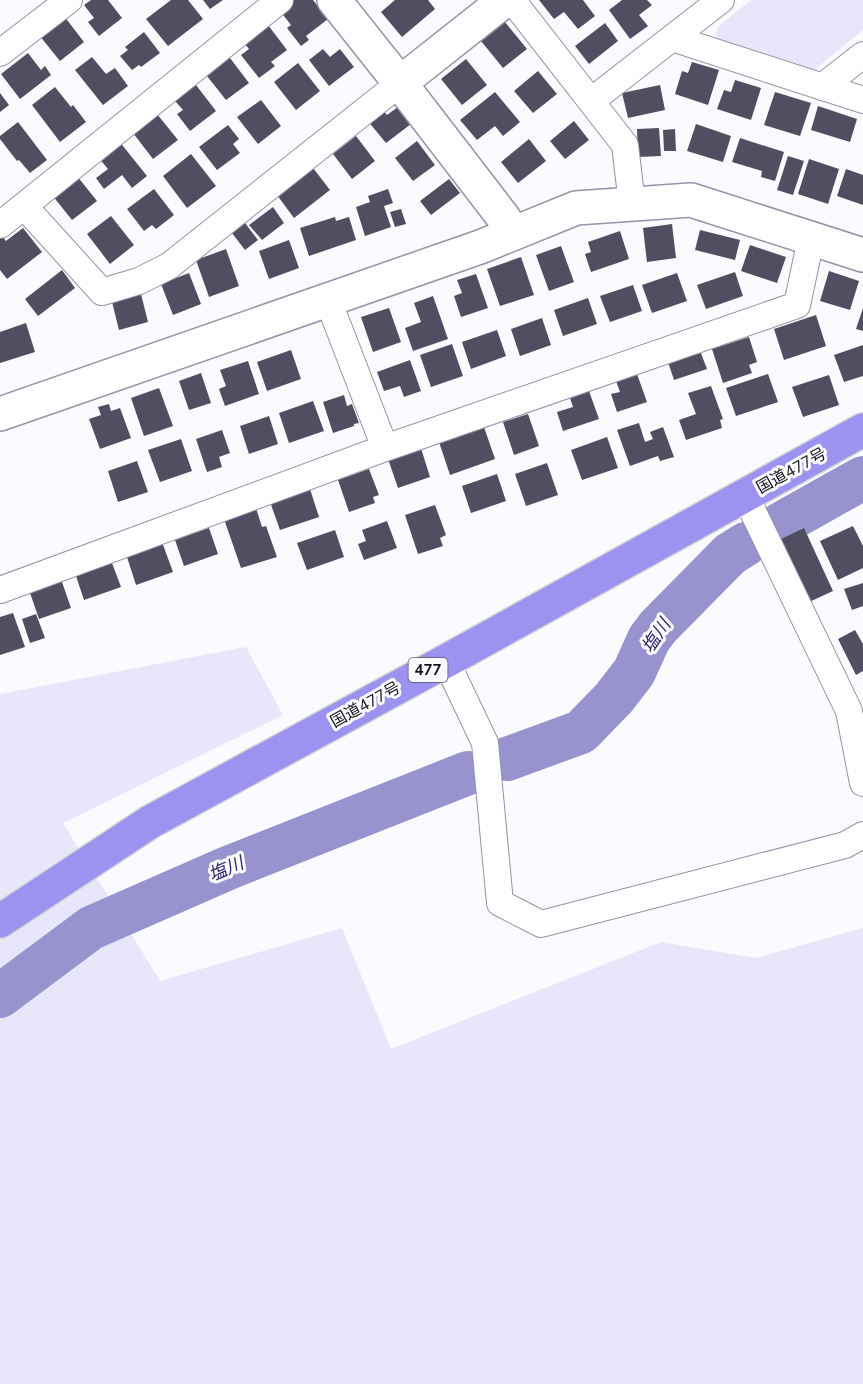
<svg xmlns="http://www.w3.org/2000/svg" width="863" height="1384" viewBox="0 0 863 1384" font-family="'Nunito Sans','Noto Sans JP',sans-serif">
	<rect width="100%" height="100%" fill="#fafaff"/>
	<path fill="#e7e6fa" d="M751 0H862L863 2V30L813 71 717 42 715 33 719 26Z
		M246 647 283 715 63 823 160 981 342 928 391 1049 661 942 756 958 863 928V1384H0V694Z"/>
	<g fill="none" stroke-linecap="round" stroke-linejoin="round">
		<path stroke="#9893ce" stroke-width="44" d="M781 524 863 478
			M507 759 581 732 614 698 634 672 649 639 658 627 730 554 746 544
			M0 996 91 928 228 868 468 773"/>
	</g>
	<path fill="#504f62" d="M91 0H108L122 18 99 36 88 22 94 18 84 5Z
		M171 0H188L203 19 168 46 146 19Z
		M203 0H223L210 9Z
		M294 0H313L328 19 306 36 309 40 301 46 287 28 291 25 280 11Z
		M395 0H428L435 9 402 37 381 12Z
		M539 0H583L595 16 578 29 564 12 554 19Z
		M622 0H647L652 5 639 15 648 26 630 39 609 10Z
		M64 16 84 42 60 61 39 35Z
		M505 22 527 49 503 68 481 41Z
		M605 23 618 41 589 64 575 46Z
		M268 25 287 50 271 62 275 66 259 78 241 55 249 49 244 43Z
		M144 32 160 53 141 67 139 65 132 70 120 56 128 50 125 47Z
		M323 49 330 57 340 49 354 67 329 86 309 60Z
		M28 53 41 70 45 66 51 75 20 99 1 74Z
		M92 57 106 74 115 68 128 86 103 105 75 70Z
		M230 58 249 83 226 100 207 76Z
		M466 59 487 85 462 105 441 79Z
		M692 62 719 70 708 105 675 94 682 71 688 73Z
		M298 63 320 91 296 110 274 82Z
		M538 71 557 94 533 113 514 91Z
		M735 80 761 88 751 120 717 109 724 90 731 92Z
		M196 85 216 111 190 131 177 114 183 110 175 101Z
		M660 85 665 110 628 118 622 93Z
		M55 87 71 107 73 105 86 122 60 142 32 105Z
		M495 92 520 122 503 136 495 126 477 140 460 120Z
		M775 92 811 103 800 136 764 125Z
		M0 93 9 105 0 112Z
		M261 100 281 126 258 144 237 117Z
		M818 106 857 119 850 142 811 130Z
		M398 107 411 124 386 143 367 120 382 109 387 115Z
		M157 114 178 140 153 159 133 133Z
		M574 121 589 140 565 159 550 141Z
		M18 122 47 160 30 173 19 160 17 161 0 139V136Z
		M696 124 731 136 723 162 687 151Z
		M228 125 239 139 233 144 240 153 217 170 199 147Z
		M659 128 661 156 638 157 637 129Z
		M675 129 676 151H664L663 130Z
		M356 136 375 161 352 179 333 154Z
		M740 138 784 152 775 181 761 177 762 171 732 162Z
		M529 139 546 161 518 183 501 162Z
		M119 141 147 176 132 188 122 175 104 189 96 178 108 169 98 157Z
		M417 141 435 165 413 181 395 158Z
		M191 154 216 186 187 208 163 176Z
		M788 156 804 161 793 195 777 190Z
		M809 159 839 169 828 204 798 194Z
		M310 164 330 190 294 218 274 191Z
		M846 169 863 175V205L837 196Z
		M77 176 97 201 72 220 52 195Z
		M449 179 460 193 431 215 420 201Z
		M154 189 174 215 156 229 152 225 144 231 127 209Z
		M388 189 393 203 384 206 391 227 365 236 356 207 370 202 368 196Z
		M273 207 284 223 262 240 249 225Z
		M401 209 406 224 395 227 390 212Z
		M111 216 134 245 110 264 87 234Z
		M335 217 336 221 349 217 356 240 309 256 300 228Z
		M245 223 258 240 245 250 232 233Z
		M672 224 676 258 647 262 643 228Z
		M23 228 42 252 7 279 0 270V238L2 236 6 241Z
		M700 230 740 240 735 260 695 250Z
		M620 231 629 259 591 272 585 254 591 252 588 242Z
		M289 240 299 268 269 279 259 251Z
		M750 245 786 257 777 283 741 271Z
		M561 246 574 282 549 291 536 255Z
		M226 249 239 286 209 297 196 260Z
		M521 257 534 295 500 306 487 269Z
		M62 270 75 288 38 316 25 299Z
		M829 271 859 281 850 310 820 301Z
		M735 272 743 296 706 309 697 285Z
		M189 273 201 304 173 315 161 284Z
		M677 273 687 301 652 313 642 285Z
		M476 274 488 308 461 317 454 296 462 293 457 280Z
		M633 285 642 311 610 322 600 296Z
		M140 290 148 322 119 330 111 298Z
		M433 296 448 339 413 351 405 328 421 322 414 303Z
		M588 298 597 324 563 336 554 310Z
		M389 308 401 342 373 352 361 317Z
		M863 308V331L856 329Z
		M816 315 826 346 784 360 774 329Z
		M542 318 551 345 520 356 511 329Z
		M26 323 35 352 0 363V332Z
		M497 330 506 356 471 369 462 342Z
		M749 337 757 362 749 365 752 373 723 383 712 349Z
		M452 344 463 376 431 387 420 355Z
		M863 345V376L844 382 834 355Z
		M699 348 707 369 674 380 667 359Z
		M291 350 301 379 267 391 257 362Z
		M410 360 421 391 404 397 400 386 384 391 377 372Z
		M248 361 259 394 225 406 219 389 226 386 220 370Z
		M201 373 211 403 189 410 179 381Z
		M637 374 647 402 617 412 611 394 620 392 616 381Z
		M768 374 778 402 736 416 726 388Z
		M829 375 839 405 803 417 792 387Z
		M711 386 723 419 720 420 722 428 686 440 679 420 696 414 688 393Z
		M159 388 173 426 144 436 131 398Z
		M589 391 599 419 563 431 557 412 573 407 570 398Z
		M344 395 347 406 352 404 359 423 354 424V426L333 433 323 402Z
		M313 401 324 431 289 443 279 413Z
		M109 404 111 411 120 408 131 438 100 449 89 419 101 415 98 407Z
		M528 414 539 446 514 455 503 422Z
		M269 416 278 444 249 454 240 426Z
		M639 423 645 442 653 439 650 432 663 427 674 457 660 461 658 456 630 466 617 430Z
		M484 427 495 459 450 475 439 442Z
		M222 430 230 453 219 457 222 467 207 472 196 439Z
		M607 437 618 468 582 480 571 450Z
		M181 439 192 471 160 482 148 450Z
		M420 445 430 477 398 488 387 456Z
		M137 461 148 492 118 502 108 471Z
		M547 463 558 495 526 506 515 474Z
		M369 469 379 495 373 497 375 503 349 512 338 480Z
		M497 474 506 501 471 513 462 486Z
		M309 486 319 517 280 530 269 499Z
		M435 505 446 535 440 538 443 546 418 554 405 515Z
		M256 508 262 527 266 526 277 557 241 568 224 519Z
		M387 521 397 548 364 560 358 544 366 541 362 530Z
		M853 526 863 546V568L838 580 820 541Z
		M209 528 218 554 184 566 175 540Z
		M804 528 833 591 807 603 779 540Z
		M335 530 344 557 307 570 297 543Z
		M162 542 173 572 136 585 126 554Z
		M112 563 121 587 84 600 76 576Z
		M61 579 71 608 39 619 29 590Z
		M863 583V606L852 610 844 589Z
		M13 613 25 647 0 655V617Z
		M36 614 45 638 30 643 22 619Z
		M855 630 863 644V671L856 675 838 639Z"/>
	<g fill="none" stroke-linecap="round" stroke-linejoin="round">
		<g stroke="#9493a8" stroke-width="28">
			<path id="street" d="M512 0 625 145 632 204
				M672 38 863 100
				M0 53 69 0
				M822 87 863 55
				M591 101 721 0
				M24 206 102 292 139 281 169 266 400 83
				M0 225 280 0
				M328 300 385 448
				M745 495 849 711 863 783
				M0 590 385 448 797 305 811 239
				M446 661 485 743 500 903 541 924 845 845 863 835"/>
		</g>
		<g stroke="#9493a8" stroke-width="36">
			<path id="secondary" d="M334 0 400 83 503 217 514 233
				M400 83 505 0
				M0 414 480 247 576 208 691 200 863 255"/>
		</g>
		<g stroke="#d5d5d6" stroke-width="36">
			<path id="highway" d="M0 921 150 822 446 661 863 430"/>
		</g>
		<use href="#street" stroke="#fff" stroke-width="26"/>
		<use href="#secondary" stroke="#fff" stroke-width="33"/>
		<use href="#highway" stroke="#9d92ef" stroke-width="33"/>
	</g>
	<g text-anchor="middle" stroke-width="6" stroke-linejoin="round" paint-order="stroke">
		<rect fill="#fafaff" stroke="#58585f" stroke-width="1.5" x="408.5" y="658" width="39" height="24" rx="4.5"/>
		<g font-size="15" font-weight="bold" fill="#13131b">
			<text x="428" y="675">477</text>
		</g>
		<g font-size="16" fill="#13131b" stroke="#fafaff">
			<text transform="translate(791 470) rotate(-29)" y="6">国道477号</text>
			<text transform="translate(365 704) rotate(-29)" y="6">国道477号</text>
		</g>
		<g font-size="18" font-style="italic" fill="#34256b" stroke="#fafaff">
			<text transform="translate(656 636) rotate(-56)" y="6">塩川</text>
			<text transform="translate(226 869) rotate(-23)" y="6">塩川</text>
		</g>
	</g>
</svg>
